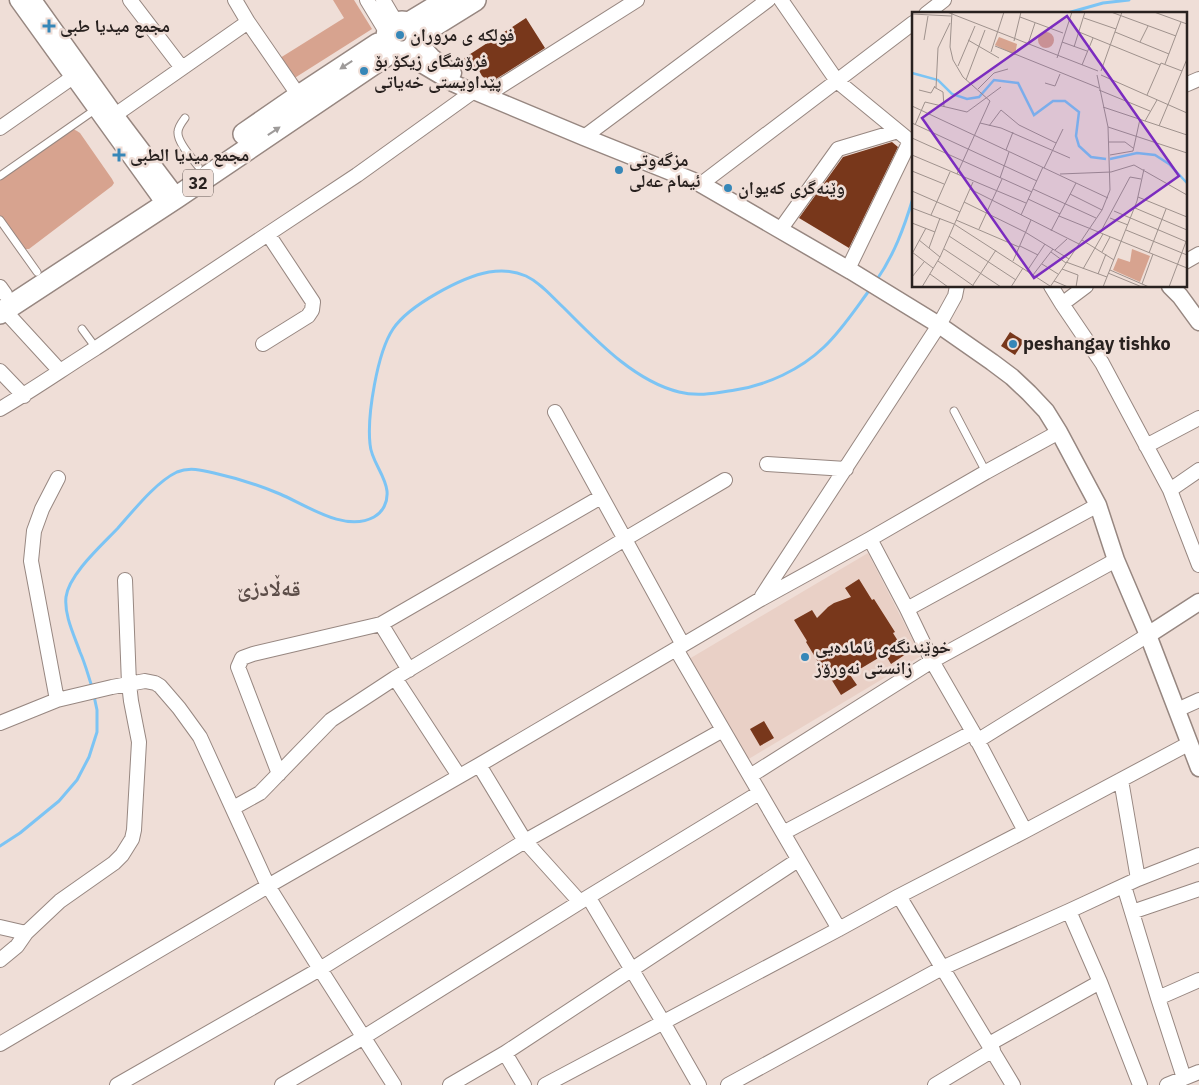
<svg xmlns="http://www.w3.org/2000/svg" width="1199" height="1085" viewBox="0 0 1199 1085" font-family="'IBM Plex Sans','Noto Naskh Arabic',sans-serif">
	<rect width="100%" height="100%" fill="#efded7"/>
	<path fill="#e9d0c6" d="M868 553 921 656 747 760 689 659Z"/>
	<path fill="#d7a38f" d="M333 0H354L372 29 293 79 280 58 344 18Z
		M73 129 77 131 80 133 112 179 114 183 112 186 29 249H25L0 217V179Z"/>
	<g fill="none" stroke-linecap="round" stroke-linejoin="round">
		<path stroke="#7cc4f4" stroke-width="3" d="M1064 14 1103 3 1129 0
			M876 281C894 255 904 228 913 198
			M92 687C88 675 85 663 80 652 74 635 64 615 66 597 69 574 102 545 118 528 134 510 156 482 177 472 189 467 202 470 214 473 236 478 259 485 280 494 306 505 345 533 374 517 383 512 388 502 387 491 385 474 371 461 370 444 367 416 377 353 393 329 409 305 462 277 489 272 501 270 515 271 526 276 541 283 552 297 564 308 596 340 634 381 679 392 698 397 716 393 735 390 767 385 800 370 824 347 842 330 856 308 871 288
			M0 846 20 833 59 801 77 780 89 757 97 732V710L94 696"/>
	</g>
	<path fill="#78371b" d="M526 18 545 48 496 79 495 78 487 80 482 76 477 67 469 70 461 60Z
		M892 142 898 147 849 248 799 218 843 157Z
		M1010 332 1024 341 1015 355 1001 346Z
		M859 579 872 600 874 599 895 632 893 633 906 654 891 664 885 654 850 675 857 685 841 695 828 674 826 675 806 642 807 641 794 620 812 610 817 618 828 607 834 603 851 597 845 588Z
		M764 721 774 738 760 746 750 729Z"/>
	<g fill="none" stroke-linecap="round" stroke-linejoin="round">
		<g stroke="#978781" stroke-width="9">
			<path id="service" d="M185 118C182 122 178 127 178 132 177 142 192 158 198 166
				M0 176 96 109
				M0 220 37 272
				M82 329 96 348
				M954 411 986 472"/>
		</g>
		<g stroke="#978781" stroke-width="16">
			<path id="minor" d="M130 0 182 68
				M235 0 248 22 299 96
				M367 0 387 33
				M383 0 396 22
				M781 0 837 81 910 141 848 269
				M926 14 944 0
				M1185 85 1199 79
				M485 96 637 0
				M115 115 248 22
				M0 128 73 77
				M584 137 768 0
				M701 184 913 23
				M780 230 838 149 898 131
				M1185 262 1199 254
				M1051 286 1062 304 1102 363 1170 490 1199 565
				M0 287 5 294
				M1062 304 1086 286
				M4 310 60 371
				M263 344 308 316 312 310 313 302 268 234
				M0 371 24 396
				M0 409C33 390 64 368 96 348L357 175 474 91
				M555 412 683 645
				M1146 446 1199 418
				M767 464 846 469
				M1170 490 1199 470
				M870 539 907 609 932 661 973 732 1025 831
				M762 596 939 325 955 296 957 286
				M907 609 1098 505
				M381 624 409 670
				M676 649 839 929
				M395 678 459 776
				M57 700 31 561 34 531 42 509 58 478
				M1177 710 1199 700
				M0 723 57 700 112 687 145 681 155 683 160 686 179 708 200 737 268 886 320 969 394 1085
				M977 741 1148 635
				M479 765 525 841 580 902
				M279 774 238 667 242 658 253 654 381 624 601 497
				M750 776 932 661 1116 560
				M1121 780 1138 879
				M233 808 260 793 331 720 395 678 625 539 725 480
				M783 833 973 732
				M1124 886 1158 998 1184 1078
				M899 896 1013 1085
				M589 898 663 1022 699 1085
				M1069 911 1100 982 1140 1085
				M1132 912 1199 889
				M0 927 26 933
				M0 960 17 946 26 933 60 901 114 863 122 855 132 839 134 830 139 742 131 701 129 684 125 580
				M1158 998 1199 980
				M0 1044 268 886 479 765 761 599 870 539 986 472 1059 432
				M989 1044 1100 982
				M505 1053 524 1085
				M117 1085 320 969 525 841 723 730
				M282 1085 364 1037 580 902 759 793
				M450 1085 505 1053 798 860
				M545 1085 839 929 899 896 1025 831 1190 743
				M728 1085 942 968 1069 911 1138 879 1199 855
				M935 1085 993 1050
				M1167 1085 1199 1072"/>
		</g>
		<g stroke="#978781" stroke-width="19">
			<path id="tertiary" d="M18 0 165 204
				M33 0 115 115 177 197
				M417 41 432 57 453 73
				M401 52 453 83 466 89 474 91 584 137 701 184 851 271 939 325 992 362 1012 377 1029 393 1046 411 1059 432 1098 505 1116 560 1148 635 1199 768
				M1170 286 1180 296 1199 322
				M1148 635 1199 602"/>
		</g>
		<g stroke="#978781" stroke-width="24">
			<path id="primary" d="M387 37a15 15 0 1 1 30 0a15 15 0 1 1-30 0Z
				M409 23 447 0
				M417 36 475 0
				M244 134 299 96 378 44
				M0 313 177 197 394 50"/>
		</g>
		<use href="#service" stroke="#fff" stroke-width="7"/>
		<use href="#minor" stroke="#fff" stroke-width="14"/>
		<use href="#tertiary" stroke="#fff" stroke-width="16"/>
		<use href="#primary" stroke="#fff" stroke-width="21"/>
	</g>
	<defs><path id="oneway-solid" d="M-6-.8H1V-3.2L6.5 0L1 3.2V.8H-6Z" transform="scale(1.25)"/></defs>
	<g fill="#9e9b9a">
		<use href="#oneway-solid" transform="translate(346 65) rotate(147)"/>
		<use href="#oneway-solid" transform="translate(274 131) rotate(-34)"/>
	</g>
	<g fill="#3687b8" stroke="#efded7" stroke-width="2">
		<path d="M46.5 18.5h5v5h5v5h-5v5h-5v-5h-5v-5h5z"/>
		<circle cx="400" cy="35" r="5"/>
		<circle cx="364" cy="71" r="5"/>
		<path d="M116.5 147.5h5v5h5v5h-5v5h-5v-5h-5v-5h5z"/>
		<circle cx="619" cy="170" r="5"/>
		<circle cx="728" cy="188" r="5"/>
		<circle cx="1013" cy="344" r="5"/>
		<circle cx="805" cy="657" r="5"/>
	</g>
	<g text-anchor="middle" stroke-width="5" stroke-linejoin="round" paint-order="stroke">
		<rect fill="#efded7" stroke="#645a56" stroke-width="1" x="183" y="169.5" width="30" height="27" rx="4"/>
		<g font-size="16" font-weight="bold" fill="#28211f">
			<text x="198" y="189">32</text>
		</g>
		<g font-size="18" font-weight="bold" fill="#28211f" stroke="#efded7" text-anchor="start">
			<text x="60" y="32">مجمع میدیا طبی</text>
			<text x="410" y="41">فولکه ی مروران</text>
			<text x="374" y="67">فرۆشگای زیکۆ بۆ<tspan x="374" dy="21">پێداویستی خەیاتی</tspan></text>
			<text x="130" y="161">مجمع میدیا الطبی</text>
			<text x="629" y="166">مزگەوتی<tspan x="629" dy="21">ئیمام عەلی</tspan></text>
			<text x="738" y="194">وێنەگری کەیوان</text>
			<text x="1023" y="350">peshangay tishko</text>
			<text x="815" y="653">خوێندنگەی ئامادەیی<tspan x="815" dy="21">زانستی نەورۆز</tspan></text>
		</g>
		<g font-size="22" font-weight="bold" fill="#5c4d48" stroke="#efded7">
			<text x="269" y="596">قەڵادزێ</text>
		</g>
	</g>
	<g transform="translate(912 12)">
		<rect width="275" height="275" fill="#efded7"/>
		<path d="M126 28a8 8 0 1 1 16 0a8 8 0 1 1-16 0ZM87 25 105 32 103 43 83 33ZM220 237 238 244 228 270 201 258 206 246 218 250Z" fill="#d7a38f"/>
		<path fill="none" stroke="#7cc4f4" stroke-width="2.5" d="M0 61 26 68 40 82 55 87 67 85 82 68 106 71 122 103 141 89H153L167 100 164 124 167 134 179 145 194 147M198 147 225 141 243 143 257 152 275 171"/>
		<path fill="none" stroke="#9f928d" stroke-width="1" d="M35 0 186 59M40 0 38 35 41 48 51 65 78 89 45 162M199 0 264 24M242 0 275 12M0 2 39 4M108 5 151 21M172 6 204 17M167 20 248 53M203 20 257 42M12 28 16 4M56 28 87 46M102 29 109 0M150 30 175 39M228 30 236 14M116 32 123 11M83 34 187 76M162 35 173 0M79 40 92 0M145 46 160 0M253 52 269 10M170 53 181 26M46 54 63 14M189 59 210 0M189 63 275 101M54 68 73 18M133 71 143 74 148 62M22 75 31 80 32 95M24 76 26 36 38 11M66 77 82 61 96 57M7 78 19 81 23 74M187 78 238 99M235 83 249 51 270 59M0 94 196 186M191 95 275 123M233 109 245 88M0 111 125 169M68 111 89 116 158 146M3 113 13 90 55 100 89 75M77 114 89 98 107 113 144 131M247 114 275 47M196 115 275 141M0 126 120 180M197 130H213L221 136M94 138 101 120M0 143 114 191M198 143 221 139 228 107M132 156 151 117M0 159 32 172M148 162 199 160 222 153 275 183M88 166 97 140M58 177 167 232M121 177 184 206M0 179 48 200M158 182 190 198M226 185 275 205M116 187 148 202M52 190 113 220 157 247M0 196 42 212 138 274M223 196 275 218M202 199 275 230M19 203 38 160M109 203 131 155M147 204 275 256M198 206 216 213M44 208 107 235M0 211 23 220M67 217 90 167M214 218 275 243M139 219 164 171M188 221 218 165 229 167M37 224 104 268M7 228 28 245M170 228 202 248M108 234 126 243M17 236 28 206M32 237 89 275M143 238 155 227M0 240 21 256M1 240 14 216M139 240 154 251M190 240 198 225M237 241 254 197M26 249 63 275M101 249 119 208M154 250 195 265M130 252 146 262M150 257 166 263 164 275M171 257 191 222M198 258 237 275M115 259 133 232M196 261 230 275M18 262 36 275M186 262 194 242M121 263 141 237M0 265 12 250M142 269 156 275M230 272 241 242M61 273 84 238M10 275 28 245 61 170M99 275 111 256M138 275 190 198 198 178 196 115 185 63M191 275 225 189 232 157M257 275 275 227"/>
		<path fill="#7b2cbf" fill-opacity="0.15" stroke="#7b2cbf" stroke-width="2.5" d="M155 4 267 164 122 266 10 106Z"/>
		<rect width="275" height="275" fill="none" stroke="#28211f" stroke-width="2.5"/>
	</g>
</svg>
